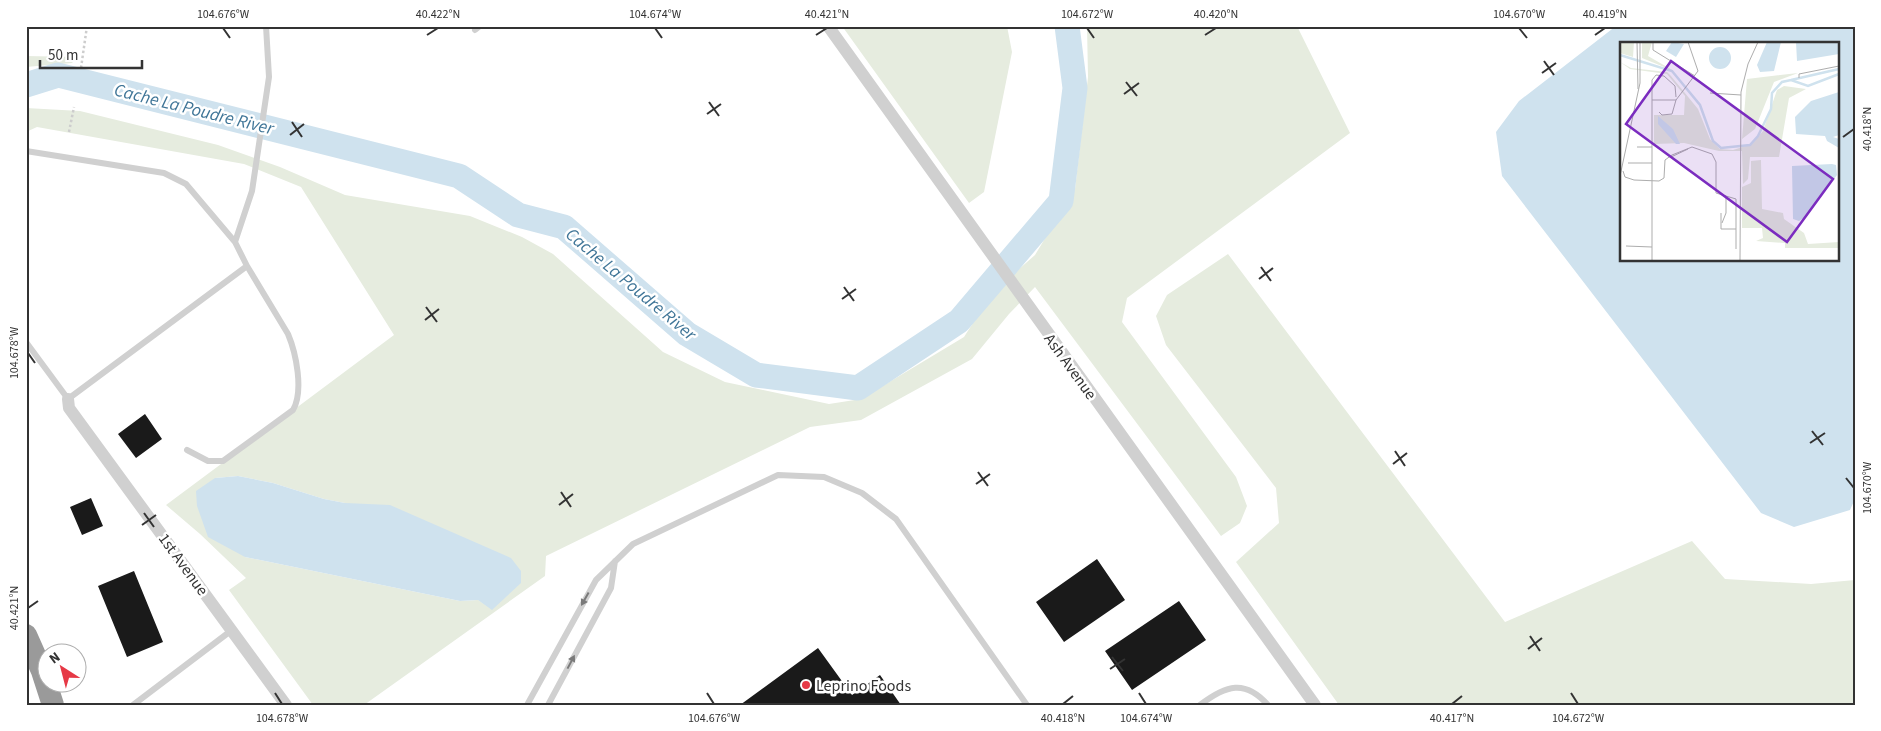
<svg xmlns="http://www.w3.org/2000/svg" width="1881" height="731" viewBox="0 0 1881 731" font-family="'Source Sans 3',sans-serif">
	<rect width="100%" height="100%" fill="#fff"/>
	<path fill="#e6ecdf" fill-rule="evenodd" d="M842 26H1007L1012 52 984 192 969 203Z
		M1087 26H1297L1350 133 1127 298 1122 322 1236 477 1247 506 1240 523 1221 536 1035 287 1009 314 972 359 861 420 810 427 546 556 545 576 364 705H313L229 590 246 578 200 534 166 505 394 335 301 187 244 164 37 127 26 132V108L80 111 218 145 280 167 345 195 470 216 522 237 553 254 663 352 725 382 829 404 861 399 964 337 993 292 1035 255 1075 189 1088 77ZM238 476 273 483 324 499 345 503 492 610 478 600 460 601 245 557 215 478Z
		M26 56 77 57 72 63 26 67Z
		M1228 254 1505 622 1692 541 1725 579 1811 584 1855 580V705H1339L1236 562 1279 523 1276 488 1166 345 1156 316 1167 295Z"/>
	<path fill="#cfe2ee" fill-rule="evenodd" d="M1616 26H1855V499L1850 510 1794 527 1761 513 1502 176 1496 132 1519 101ZM1621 44H1837V260H1621Z
		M238 476 273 483 324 499 345 503 390 505 511 558 521 571V583L492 610 478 600 460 601 245 557 208 537 197 506 196 491 215 478Z"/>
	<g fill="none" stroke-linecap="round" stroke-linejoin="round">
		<path stroke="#cfe2ee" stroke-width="25" d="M26 85 58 75 459 176 518 215 564 227 687 334 756 375 858 388 959 321 1061 201 1075 88 1067 26"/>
	</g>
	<path fill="#1a1a1a" d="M145 414 162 439 136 458 118 434Z
		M91 498 103 526 82 535 70 507Z
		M1097 559 1125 600 1064 642 1036 602Z
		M134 571 163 642 127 657 98 586Z
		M1179 601 1206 640 1132 690 1105 651Z
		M818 648 852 695 880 675 901 705H740Z"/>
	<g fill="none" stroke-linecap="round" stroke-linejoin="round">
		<path stroke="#cdcdcd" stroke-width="2.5" stroke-dasharray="2.5 2.5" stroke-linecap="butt" d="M81 68 87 26
			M69 132 74 107"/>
		<path stroke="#d0d0d0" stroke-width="6" d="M475 30 480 26
			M26 151 164 173 186 184 235 242 247 266 68 399 26 342
			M235 242 252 191 269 77 266 26
			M187 450 208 461H223L293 410C304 391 296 353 288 334L247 266
			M133 705 232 630
			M527 705 596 580 633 544 778 475 824 477 862 493 896 519 1027 705
			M548 705 611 588 615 561
			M1200 705C1226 685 1245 679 1268 705"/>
		<path stroke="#d0d0d0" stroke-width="12" d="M828 26 1315 705
			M68 399 69 408 286 705"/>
		<path stroke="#9a9a9a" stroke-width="22" d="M26 635 42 671 53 705"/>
	</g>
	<defs><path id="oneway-solid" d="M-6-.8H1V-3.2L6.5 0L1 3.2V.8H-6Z" transform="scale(1.25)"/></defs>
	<g fill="#7a7a7a">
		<use href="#oneway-solid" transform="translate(585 599) rotate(119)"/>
		<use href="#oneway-solid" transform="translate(571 662) rotate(-62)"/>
	</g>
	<path fill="none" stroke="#333" stroke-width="2" d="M223 28 230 38M655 28 662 38M1087 28 1094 38M1519 28 1527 38M427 35 438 28M816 35 827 28M1205 35 1216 28M1595 35 1605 28M1544 61 1554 75M1542 73 1556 63M1126 82 1137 96M1124 94 1139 83M709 102 719 116M707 114 721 104M292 122 302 137M290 135 304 124M1843 137 1854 129M1261 267 1271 281M1259 279 1273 268M844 287 854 301M842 299 856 289M426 307 437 322M425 320 439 309M28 353 35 363M1812 431 1823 445M1810 443 1825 433M1395 451 1405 466M1393 464 1407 453M978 472 988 486M1846 478 1854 488M976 484 990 474M561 492 571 507M559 505 573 494M144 513 154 527M142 525 156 515M28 608 38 601M1530 636 1540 651M1528 649 1542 638M1112 657 1123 671M1110 669 1125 659M275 693 282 704M707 693 714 704M1139 693 1146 704M1571 693 1578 704M1063 704 1073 696M1452 704 1462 696"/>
	<circle fill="#e63946" stroke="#fff" stroke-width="2" cx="806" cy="685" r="5"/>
	<g text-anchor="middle" stroke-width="5" stroke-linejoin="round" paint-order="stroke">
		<g font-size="16" fill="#333" stroke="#fff">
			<text transform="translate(1071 366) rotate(54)" y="6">Ash Avenue</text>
			<text transform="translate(184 564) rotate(54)" y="6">1st Avenue</text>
		</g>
		<g font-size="16" fill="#333" stroke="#fff" text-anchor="start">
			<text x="816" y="691">Leprino Foods</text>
		</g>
		<g font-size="18" font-style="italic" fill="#3f7597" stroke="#fff">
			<text transform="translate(194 109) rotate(14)" y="6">Cache La Poudre River</text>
			<text transform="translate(631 284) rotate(40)" y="6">Cache La Poudre River</text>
		</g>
	</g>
	<g transform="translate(1620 42)">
		<rect width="219" height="219" fill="#fff"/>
		<path d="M0 0H14L13 15 0 11ZM22 0H32L28 14 54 29 22 16ZM0 20 11 26 47 30 51 34 78 67 90 97 100 107 113 108 132 102 143 89 157 48 164 44 186 47 169 56 159 115H130L128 137 123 142 122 109H99L64 101 34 102V73H64L65 54 47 32 10 27ZM178 31 154 40 135 87 122 97 127 37ZM141 118 142 167 163 171 164 177 184 191 188 202 219 200V206H165V201L136 199 143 196 142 186H122V145L131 141V119Z" fill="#e6ecdf"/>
		<path d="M52 0 64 2 56 15 46 9ZM147 0H161L154 29 140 30 137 23ZM176 0H219V12L177 19ZM89 16a11 11 0 1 1 22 0a11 11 0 1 1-22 0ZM219 50V93L213 95 219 97V106L207 99 205 94 176 92 175 75 191 59ZM38 74 53 87 60 102H56L38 82ZM212 122 216 123 217 133 185 175 179 179 173 177 172 124Z" fill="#cfe2ee"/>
		<path fill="none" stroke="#cfe2ee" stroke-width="2.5" d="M0 13 52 29 80 63 93 99 101 106 130 103 138 94 151 67 152 51 162 40 171 38 188 44 219 32M171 38 219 27"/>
		<path fill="none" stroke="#adadad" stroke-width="1" d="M17 0 18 47M33 0V8L75 34M179 36V32L219 24M90 51 121 53M56 55 55 44 44 34 36 33 32 38V58H56L78 29 68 0M39 70 42 73 52 72 56 58M17 105H32M51 115 68 107M8 121H32M3 129 5 135 14 138M0 134 20 41V0M44 136 45 118 52 113 72 105 92 112 96 120V151L116 157V207M14 138 39 139 44 136M101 171V187H116M102 181 106 171V155M6 204 32 205M32 218V58M120 218 121 50 128 22 138 0"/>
		<path fill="#7b2cbf" fill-opacity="0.15" stroke="#7b2cbf" stroke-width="2.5" d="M51 19 213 137 167 200 6 82Z"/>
		<rect width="219" height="219" fill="none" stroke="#333" stroke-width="2.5"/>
	</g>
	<rect width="1881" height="731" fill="none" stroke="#ffffff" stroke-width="55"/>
	<g transform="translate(62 668) rotate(324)"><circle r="24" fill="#ffffff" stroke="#adadad"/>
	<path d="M0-4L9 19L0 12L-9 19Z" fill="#e63946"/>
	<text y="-8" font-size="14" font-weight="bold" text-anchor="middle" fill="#333333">N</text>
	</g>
	<path d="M40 60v8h102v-8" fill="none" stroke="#333333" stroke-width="2.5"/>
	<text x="48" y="60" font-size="15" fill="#333333" stroke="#ffffff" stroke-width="4" paint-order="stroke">50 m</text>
	<rect x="28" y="28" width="1826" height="676" fill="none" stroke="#333" stroke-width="2"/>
	<g font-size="12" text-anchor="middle" fill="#333">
		<text x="223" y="18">104.676°W</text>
		<text x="438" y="18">40.422°N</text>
		<text x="655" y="18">104.674°W</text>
		<text x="827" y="18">40.421°N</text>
		<text x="1087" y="18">104.672°W</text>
		<text x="1216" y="18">40.420°N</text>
		<text x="1519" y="18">104.670°W</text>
		<text x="1605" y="18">40.419°N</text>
		<text transform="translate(1867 129) rotate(-90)" y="4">40.418°N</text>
		<text transform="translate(14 353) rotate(-90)" y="4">104.678°W</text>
		<text transform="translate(1867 488) rotate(-90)" y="4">104.670°W</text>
		<text transform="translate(14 608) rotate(-90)" y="4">40.421°N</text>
		<text x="282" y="722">104.678°W</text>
		<text x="714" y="722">104.676°W</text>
		<text x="1063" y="722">40.418°N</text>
		<text x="1146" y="722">104.674°W</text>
		<text x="1452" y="722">40.417°N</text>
		<text x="1578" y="722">104.672°W</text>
	</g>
</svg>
